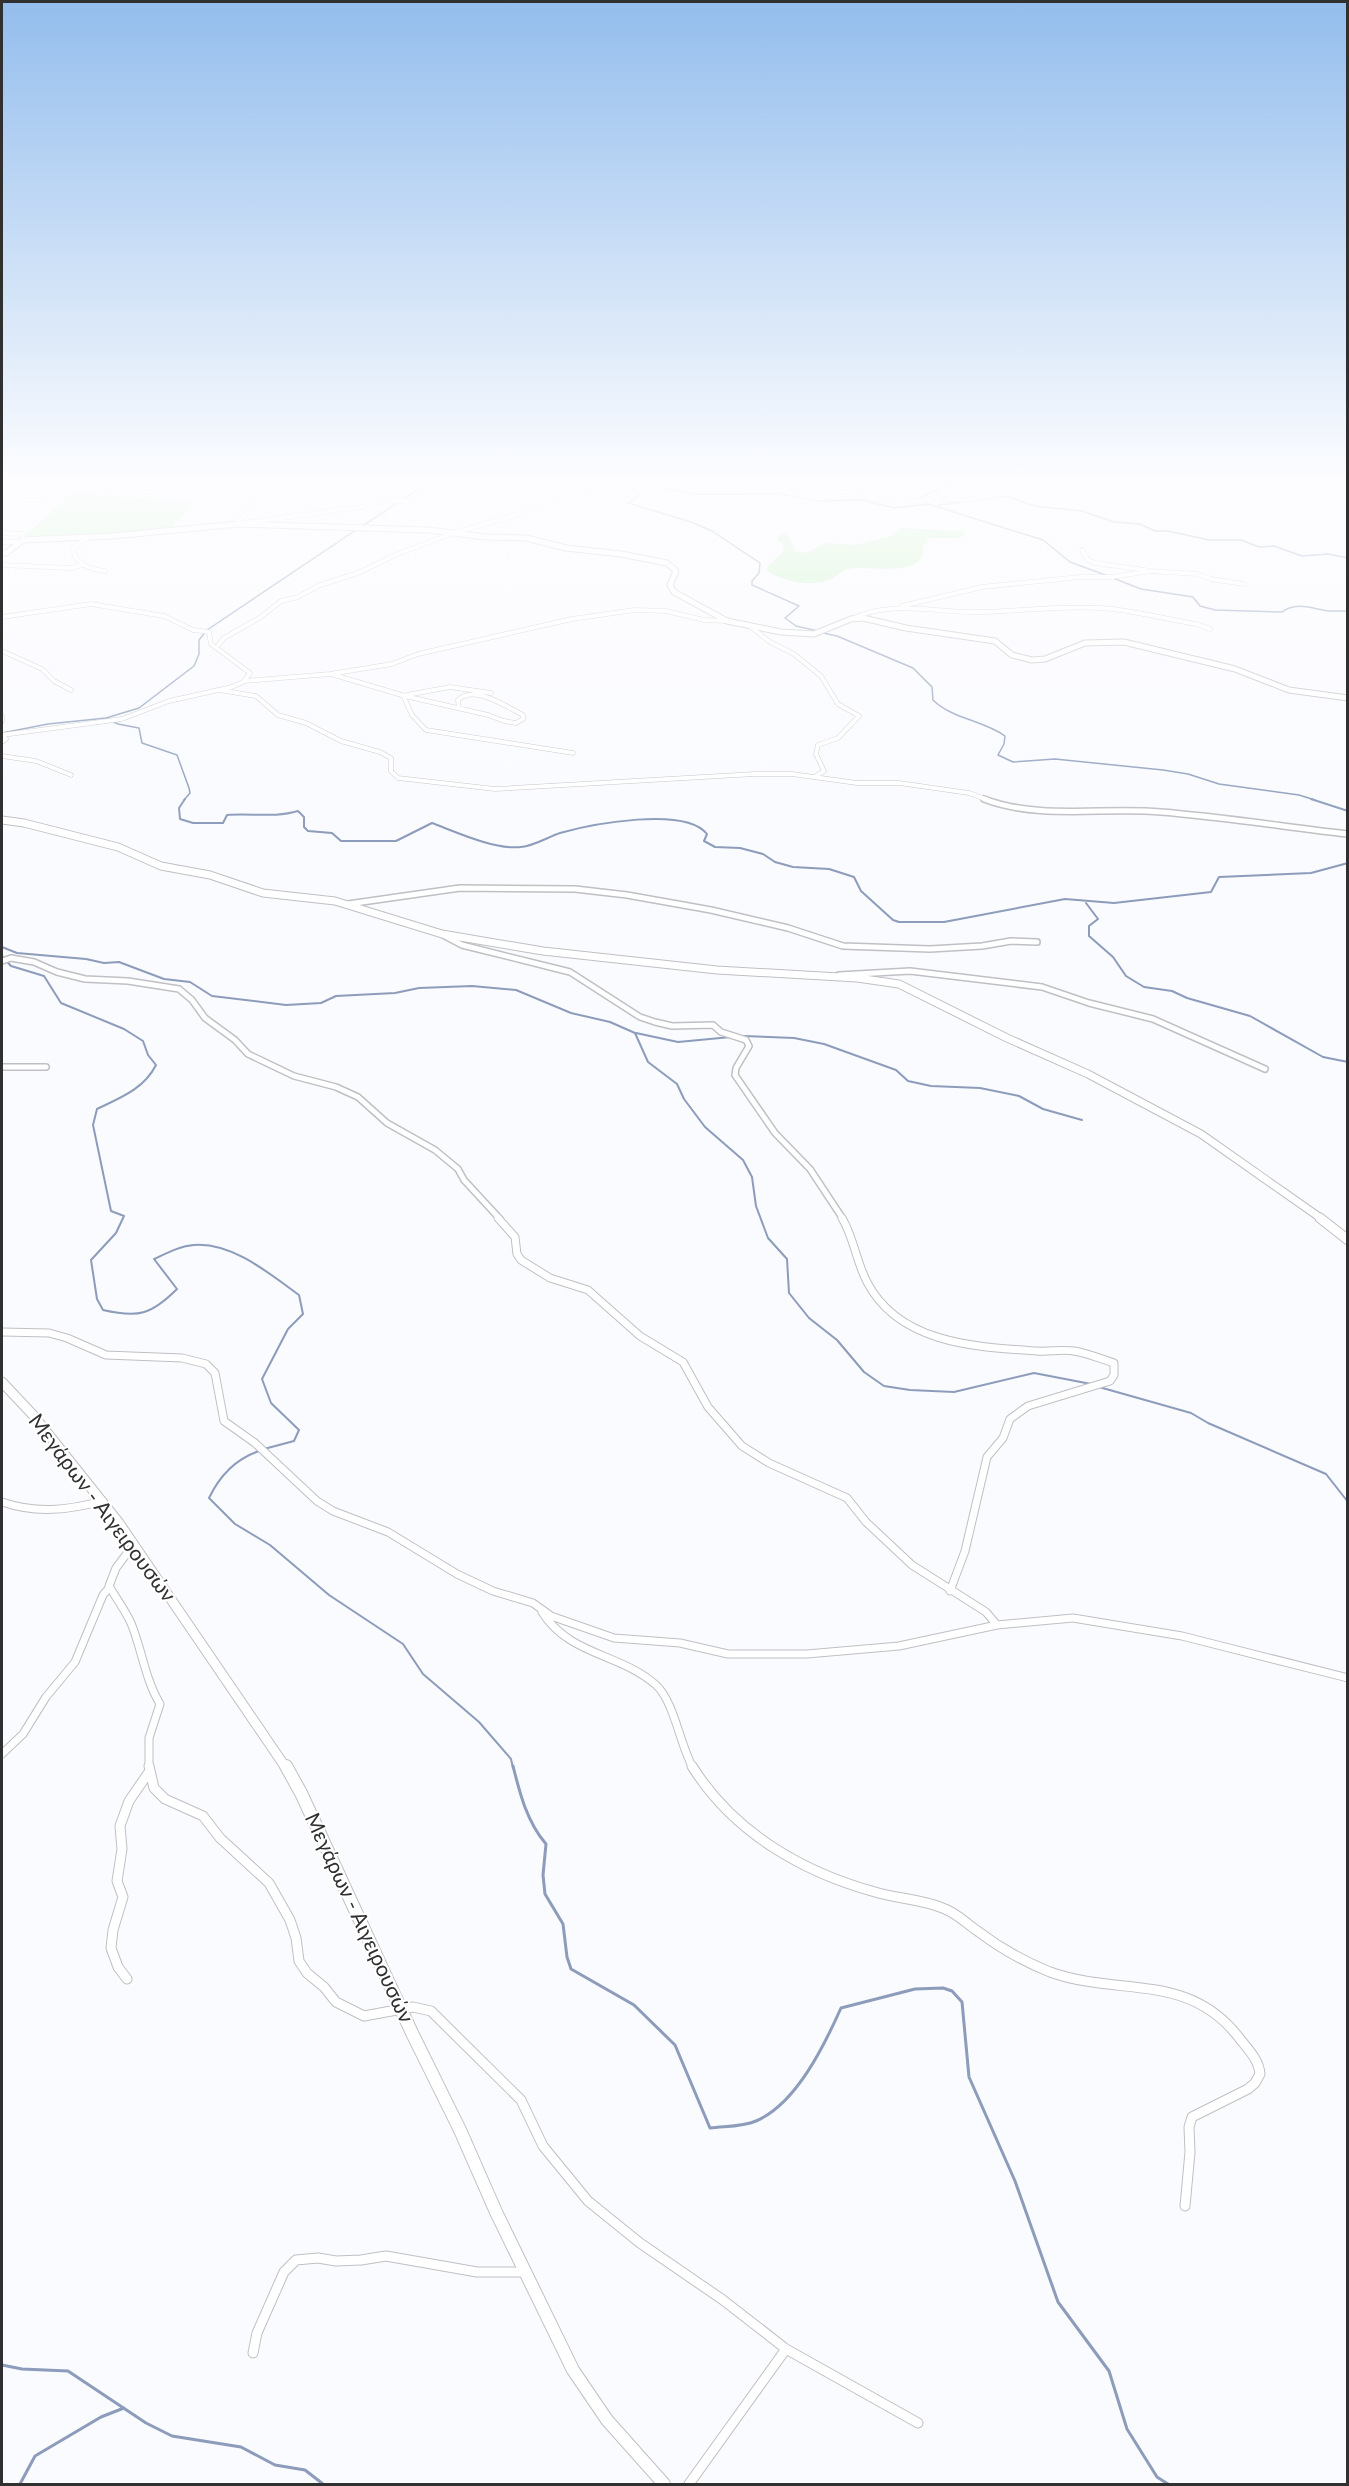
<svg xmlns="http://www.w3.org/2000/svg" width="1349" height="2486" viewBox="0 0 1349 2486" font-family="Lato,sans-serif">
	<rect width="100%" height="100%" fill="#fafbff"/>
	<path fill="#caf2c3" d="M74 491 190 502 189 509 170 528 111 535 24 537Z
		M901 528 963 531 966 535 958 538H927L929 542 923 546C928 577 871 567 854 568 841 569 839 576 829 580 810 587 784 582 767 571L768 566 784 551 783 545 778 540V534L787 533 796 551 805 553 827 543 856 545 891 536Z"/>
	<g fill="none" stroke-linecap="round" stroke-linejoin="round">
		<path stroke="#8c9cba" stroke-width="1.5" d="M616 482 639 492 637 497 628 503 691 522 712 531 760 563 759 573 752 581V585L799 606 785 618 796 626 818 631
			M654 486 692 494H778L823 501 861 500 895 508 928 504 1043 540 1070 562 1108 576
			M785 491 829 480
			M918 499 956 480
			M939 505 1006 496 1035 506 1082 511 1114 522 1140 524 1155 531H1168L1209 540H1241L1259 547 1274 546 1302 556 1328 554 1348 558
			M361 527 432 480
			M1113 578 1141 589 1193 597 1200 606 1215 610 1282 612C1297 601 1312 609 1329 611 1335 611 1342 611 1348 611
			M823 633 837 636 913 668 932 687 933 700C952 719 983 720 1005 736L1004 744 998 755 1013 762 1055 759 1163 770 1188 774 1219 784 1299 795 1315 800
			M106 718 118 724 139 728 142 743 177 755 189 788 190 793 184 800
			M2 733 48 724 106 718 139 708 194 666 199 654V640L207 630 356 530"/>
		<path stroke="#8c9cba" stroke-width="2" d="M185 799 179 808 180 819 193 823H223L227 815C251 813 275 818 298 811L304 817V827L308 831 332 833 341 841H396L432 823C456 832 495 850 521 847 534 846 548 837 560 833 592 824 685 806 707 834L704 841 715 847 740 848 763 854 775 862 793 867 829 869 854 877 861 891 893 920 899 922H944L1065 899 1114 903 1211 892 1219 877 1311 873 1348 863
			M1311 799 1348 811
			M1086 903 1098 919 1089 926V936L1113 957 1126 976 1144 987 1172 991 1187 998 1250 1016 1323 1057 1348 1062
			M2 947 17 953 86 959 104 963 119 962 164 979 190 982 212 996 286 1005 321 1003 336 996 395 993 419 988 472 986 516 990 571 1013 610 1022 635 1033 648 1062 677 1084 684 1099 705 1127 743 1160 752 1177 756 1206 768 1238 787 1259 789 1293 809 1318 837 1340 864 1372 884 1386 910 1390 954 1392 1034 1373 1091 1384
			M2 956 11 966 44 976 61 1003 124 1029 143 1041 148 1055 156 1065C144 1089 120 1098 97 1109L93 1125 111 1211 124 1216 116 1233 91 1260 97 1299 103 1310C138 1318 151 1315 177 1289L154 1259C167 1253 180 1246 194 1245 232 1242 270 1274 299 1295L303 1314 288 1329 262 1379 271 1403 299 1430 294 1441 264 1449
			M636 1033 678 1042 731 1037
			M743 1036 794 1038 824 1044 896 1070 908 1081 931 1086 980 1088 1019 1096 1043 1109 1082 1120
			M1099 1387 1191 1413 1208 1423 1326 1474 1348 1502
			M259 1451C235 1459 220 1475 209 1498L235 1524 270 1545 329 1595 403 1644 423 1674 479 1722 511 1759 513 1768"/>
		<path stroke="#8c9cba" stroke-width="3" d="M513 1766C520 1794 527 1822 546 1844L543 1875 545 1894 563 1924 567 1957 571 1969 634 2005 675 2045 710 2128C725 2126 742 2127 756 2121 796 2104 824 2046 841 2008L915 1989 943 1988 952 1991 962 2002 969 2077 1015 2181 1058 2302 1109 2371 1127 2429 1157 2477 1168 2484
			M2 2365 22 2369 68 2371 146 2423 172 2436 241 2447 275 2465 305 2470 323 2484
			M20 2484 35 2456 101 2417 124 2408"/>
		<g stroke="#bfc0c4" stroke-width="5">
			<path id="street-far3" d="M200 480 215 489 254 501
				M663 484 677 480
				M162 486 174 487 183 480
				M62 489 161 498
				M2 494 49 496 71 480
				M244 523 361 507 386 501H406L475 482 551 486 628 480 687 489 780 490 813 498 862 496 900 504 935 498 962 500 1001 494 1048 480
				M238 524 254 501 292 488 301 480
				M2 533 23 534V540
				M87 538 73 548C75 565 90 569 105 571
				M2 542H18
				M1082 550 1088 560 1095 563 1145 570
				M2 565 71 568 82 565
				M902 606 982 587 1081 577H1112L1151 571 1197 574 1211 579 1244 584
				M2 617 91 604 164 616 193 630 209 632 211 644 250 673 243 682 232 687 169 701 122 719 2 735
				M852 619C890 600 933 612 974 612 1016 612 1058 605 1101 608 1133 610 1165 619 1196 624L1210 629
				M751 627 770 642 794 654 821 676 838 704 859 716 838 738 818 745 816 754 824 771 816 776
				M216 648 224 638 261 617 281 601 298 597 320 585 358 573 395 555 456 532 513 516 559 498 598 490 614 480
				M2 651 42 669 54 681 71 690
				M331 674 405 696 488 715 504 721 516 723 523 719V715C507 707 474 684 458 700L459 708
				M245 681 330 674 392 664 418 654 572 619 635 610 666 611 704 620 727 621
				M219 690 256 696 278 715 306 723 341 741 380 752 391 758V771L398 778 495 789 755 774H792L857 783H899L969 793 988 800
				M403 695 412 715 426 730 573 753
				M407 695 450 687 491 693
				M2 716V721
				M2 742 6 739 3 735
				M2 756 36 761 71 775"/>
		</g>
		<g stroke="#bfc0c4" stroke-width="8">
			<path id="street-far2" d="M984 799C1039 820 1103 807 1161 812 1224 817 1286 827 1348 834
				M348 904 460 888 575 889 627 895 711 910 788 928 843 946 930 949 982 946 1011 941 1037 942
				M443 935 462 945 570 972 640 1017 655 1022 672 1026 713 1025 721 1032 746 1040 749 1046 736 1068 735 1075 775 1133 810 1169 843 1219
				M2 961 11 958 34 962 57 972 85 979 128 981 179 989 192 1000 205 1018 235 1040 248 1054 294 1076 336 1087 358 1097 387 1123 435 1150 458 1169 464 1180 500 1219
				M839 975 910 971 1042 987 1089 1003 1153 1019 1265 1069
				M2 1067H46"/>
		</g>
		<g stroke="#bfc0c4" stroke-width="9">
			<path id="street-far1" d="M498 1218 515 1237 517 1254 521 1260 550 1278 588 1290 640 1336 683 1362 708 1407 742 1446 769 1463 847 1498 866 1522 912 1565 986 1612 997 1625
				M842 1218C854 1238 856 1261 867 1282 899 1344 976 1347 1037 1351 1049 1352 1062 1349 1074 1351 1087 1353 1101 1359 1114 1363V1375L1110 1381 1028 1406 1010 1419 1003 1438 987 1457 965 1551 950 1591
				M2 1332 49 1333 67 1338 106 1355 182 1358 206 1364 215 1373 224 1421 255 1443 317 1501 333 1511 388 1532 457 1574 493 1591 533 1603 551 1616 614 1638 680 1643 728 1654H807L899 1646 997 1625 1073 1618 1182 1636 1348 1678
				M2 1502C37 1514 68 1510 103 1501
				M134 1544 116 1568 109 1586C116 1598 125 1610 131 1623 142 1650 145 1679 160 1704L149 1738V1768
				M542 1612C570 1656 620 1653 656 1685 674 1701 680 1745 693 1768
				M2 1754 23 1734 46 1697 75 1662 103 1595 109 1588"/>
		</g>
		<g stroke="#bfc0c4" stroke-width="11">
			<path id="street" d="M149 1766 154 1788 165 1799 203 1816 220 1838 269 1883 290 1920 296 1938 299 1961 307 1973 324 1987 336 2002 364 2016 413 2007 431 2011 521 2100 543 2146 588 2201 640 2243 723 2300 786 2349 689 2484
				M692 1766C733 1832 802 1872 875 1892 898 1899 923 1899 945 1909 958 1914 968 1925 979 1932 1000 1948 1025 1962 1050 1972 1120 1997 1189 1971 1240 2039 1248 2049 1259 2060 1260 2074L1255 2083 1248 2089 1192 2117 1189 2127 1190 2152 1185 2206
				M127 1979 118 1967 111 1948 113 1930 123 1897 117 1881 122 1849 120 1826 129 1801 149 1772
				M786 2349 918 2423
				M253 2353 257 2333 284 2272 296 2260 318 2258 336 2261 361 2260 386 2256 477 2272H524"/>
		</g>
		<g stroke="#bfc0c4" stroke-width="7">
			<path id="secondary-far3" d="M2 553H6L23 540 113 536 238 524 428 530 486 537 526 538 566 548 621 554 667 563 676 571 670 585 674 592 727 621 781 632 814 634 851 619 863 618 906 628 995 641 1012 655 1032 660 1045 659 1085 643 1124 642 1235 669 1289 690 1348 698"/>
		</g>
		<g stroke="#bfc0c4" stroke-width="9">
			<path id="secondary-far2" d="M2 820 24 823 118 847 161 866 210 875 263 893 335 901 442 934 543 951 717 970 857 978 899 984 1007 1038 1088 1074 1201 1134 1322 1219"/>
		</g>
		<g stroke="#bfc0c4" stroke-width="11">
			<path id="secondary-far1" d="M1320 1218 1348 1240
				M2 1382 33 1415 119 1523 286 1768"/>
		</g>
		<g stroke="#bfc0c4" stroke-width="14">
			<path id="secondary" d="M286 1766 301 1793 412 2033 460 2130 496 2212 573 2370 607 2420 664 2484"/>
		</g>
		<use href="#street-far3" stroke="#fff" stroke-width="4"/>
		<use href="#street-far2" stroke="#fff" stroke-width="5"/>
		<use href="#street-far1" stroke="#fff" stroke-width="7"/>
		<use href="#street" stroke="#fff" stroke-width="9"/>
		<use href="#secondary-far3" stroke="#fff" stroke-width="5"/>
		<use href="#secondary-far2" stroke="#fff" stroke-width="7"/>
		<use href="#secondary-far1" stroke="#fff" stroke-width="9"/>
		<use href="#secondary" stroke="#fff" stroke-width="12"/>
	</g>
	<linearGradient id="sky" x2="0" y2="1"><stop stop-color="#93bded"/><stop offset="0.58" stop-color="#fdfdff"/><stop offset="1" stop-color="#fdfdff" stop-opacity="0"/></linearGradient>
	<rect width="1349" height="828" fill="url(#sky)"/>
	<g text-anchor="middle" stroke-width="4.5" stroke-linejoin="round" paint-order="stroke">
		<g font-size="21" fill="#303031" stroke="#fff">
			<text transform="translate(102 1508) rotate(53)" y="7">Μεγάρων - Αιγειρουσών</text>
			<text transform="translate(359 1918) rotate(65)" y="7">Μεγάρων - Αιγειρουσών</text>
		</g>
	</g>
	<rect width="1349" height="2486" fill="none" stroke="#303031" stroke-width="6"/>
</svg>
